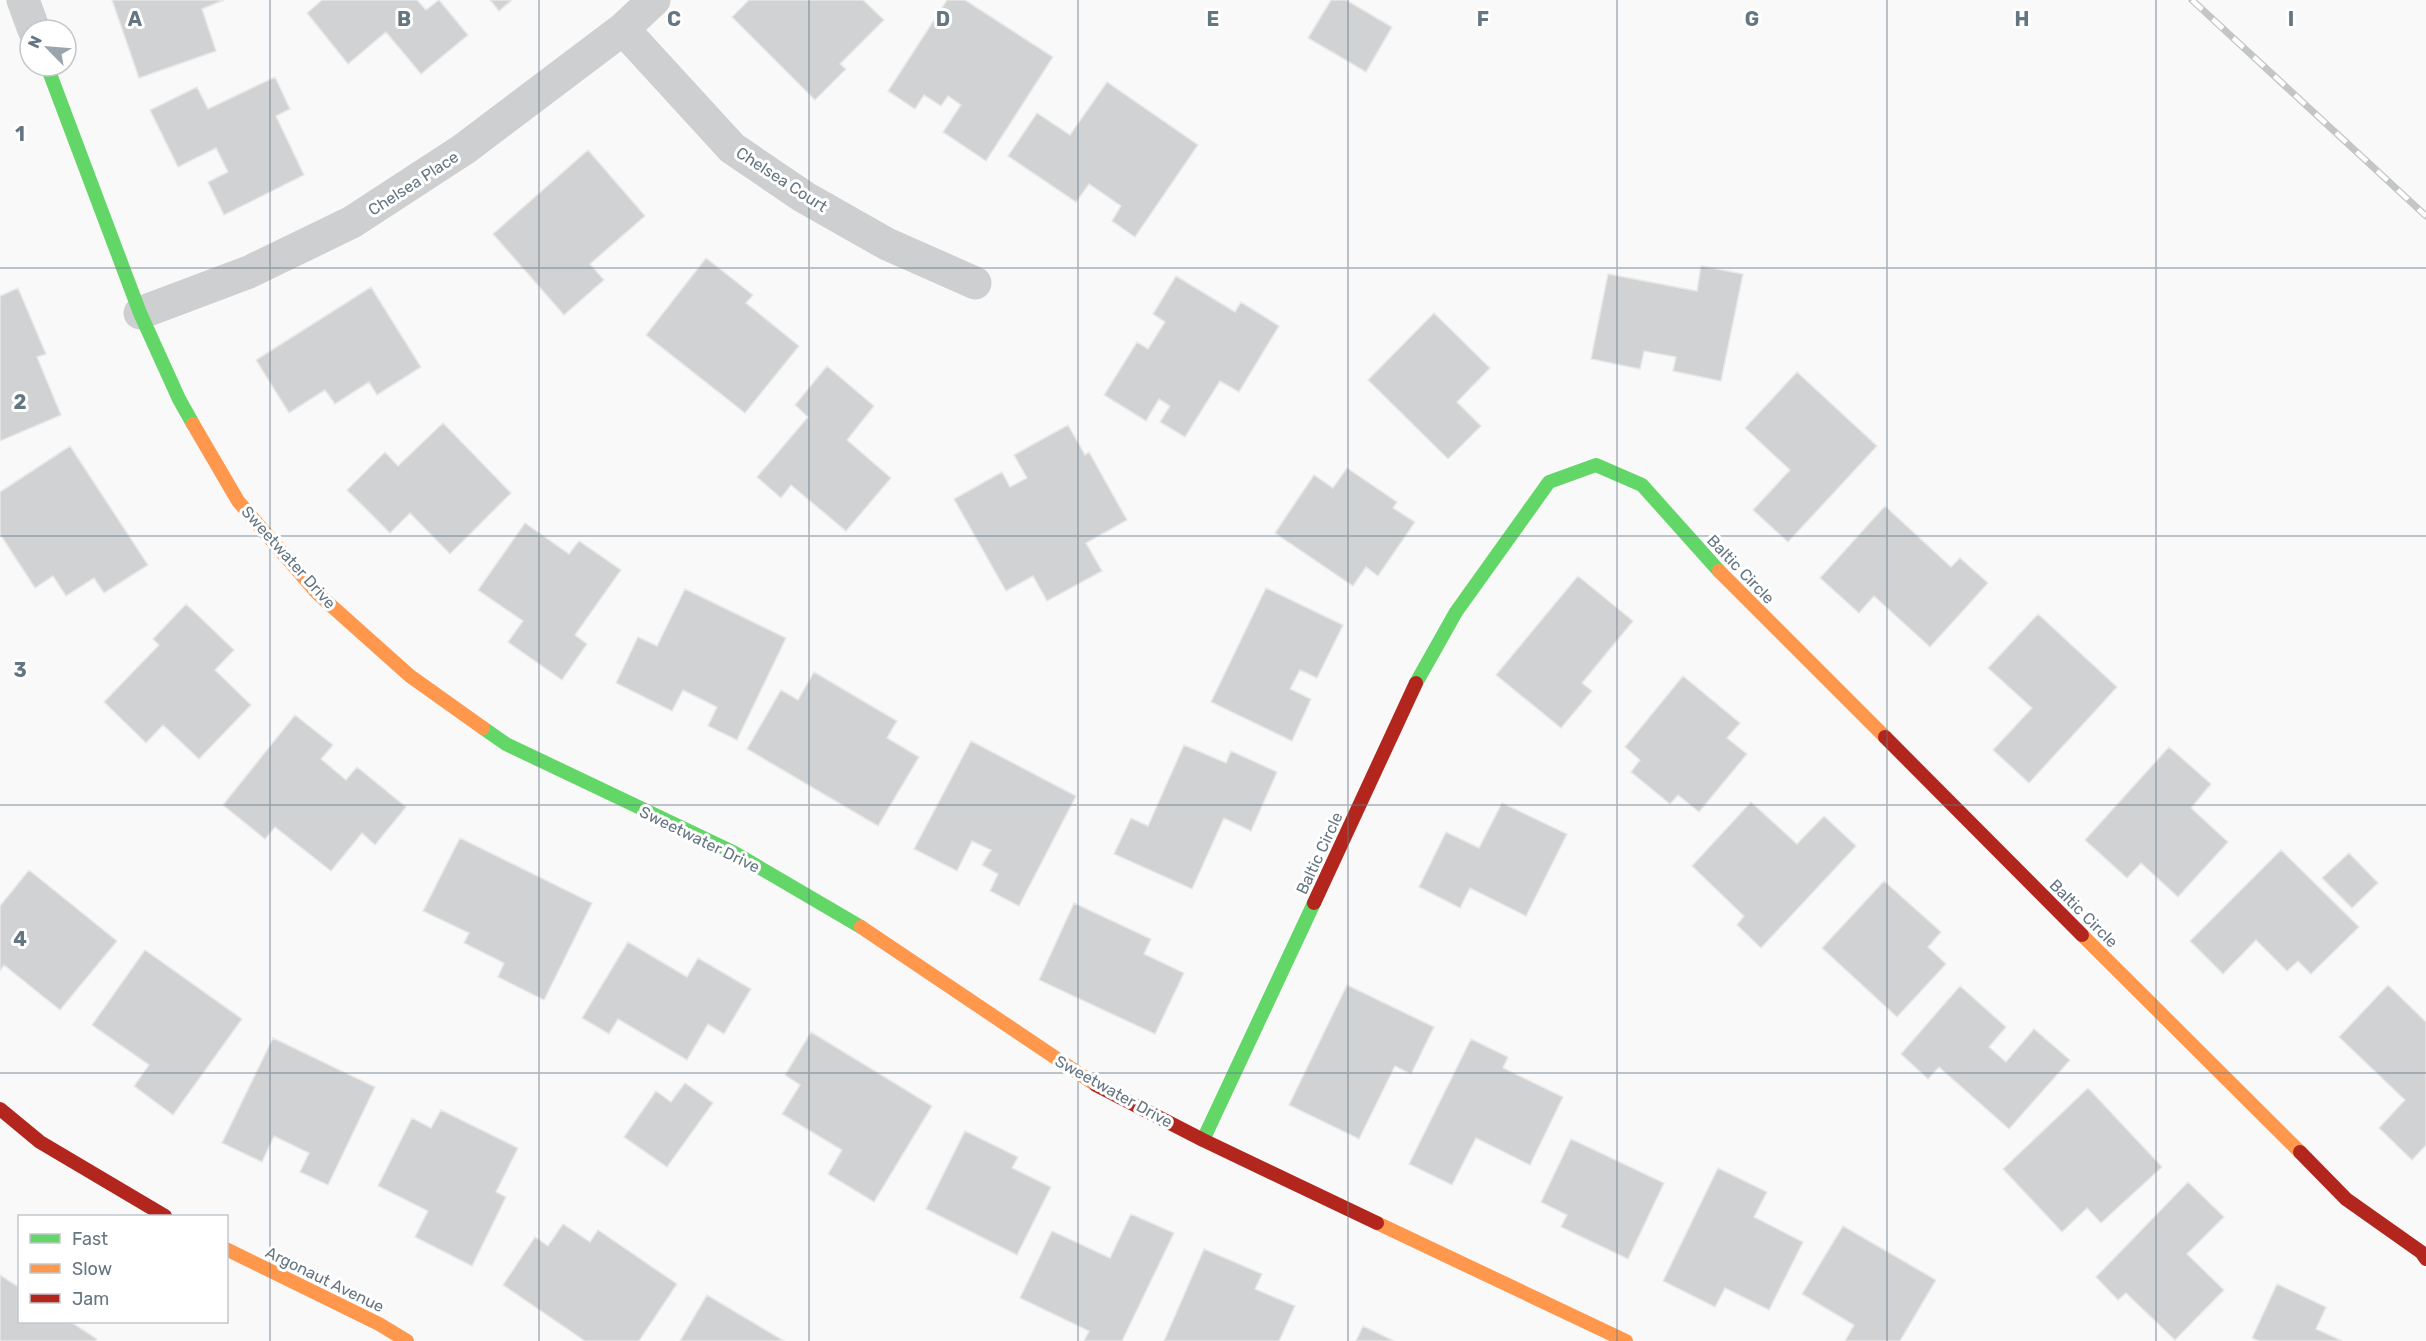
<svg xmlns="http://www.w3.org/2000/svg" width="2426" height="1341" viewBox="0 0 2426 1341" font-family="Rubik,sans-serif">
	<rect width="100%" height="100%" fill="#f9f9f9"/>
	<path fill="#d0d2d3" stroke="#e8e8e8" stroke-width="1.5" d="M112 0H224L202 9 216 51 139 78Z
		M322 0H417L426 10 439 0 468 35 421 74 386 32 348 64 307 13Z
		M490 0H512L499 11Z
		M749 0H863L884 20 840 64 846 69 815 100 732 17Z
		M947 0H965L1053 57 986 161 943 132 961 105 948 96 941 106 924 95 915 109 888 91Z
		M1331 0H1346L1392 27 1366 72 1308 38Z
		M275 77 290 109 276 116 304 175 224 215 208 182 228 172 216 148 178 167 150 110 197 87 208 109Z
		M1107 82 1198 145 1135 237 1112 221 1121 206 1089 184 1076 202 1008 156 1037 113 1070 135Z
		M588 150 645 216 590 264 604 280 564 315 493 234Z
		M706 258 753 295 746 303 799 346 745 413 646 335Z
		M1701 266 1743 274 1721 381 1673 371 1676 357 1644 351 1640 369 1591 359 1608 274 1697 291Z
		M1176 276 1235 312 1241 302 1279 326 1239 392 1220 381 1185 437 1160 422 1170 406 1159 399 1146 421 1104 395 1137 342 1148 349 1165 322 1153 314Z
		M371 287 421 367 377 395 369 382 335 404 325 390 289 413 256 360Z
		M18 288 46 354 37 357 61 415 0 441V296Z
		M1434 313 1490 368 1457 402 1481 426 1448 459 1368 380Z
		M827 366 874 406 847 440 891 478 846 531 791 485 781 498 757 477 808 417 795 405Z
		M1797 372 1877 446 1788 542 1753 510 1790 470 1745 428Z
		M443 423 511 493 450 554 410 513 390 533 347 490 385 452 398 466Z
		M1068 425 1085 455 1089 452 1127 520 1086 543 1102 571 1047 601 1033 576 1006 591 954 499 1002 472 1010 487 1027 478 1014 455Z
		M70 446 148 565 104 593 94 578 66 596 53 576 35 588 0 534V492Z
		M1347 468 1397 502 1393 508 1415 522 1378 576 1366 567 1353 586 1275 533 1314 475 1333 488Z
		M1885 506 1951 567 1960 558 1988 583 1930 647 1874 596 1859 613 1820 578Z
		M525 523 569 554 579 541 621 570 575 635 587 644 562 680 508 642 523 621 478 590Z
		M1578 576 1633 621 1582 683 1592 691 1561 728 1496 675Z
		M1266 588 1343 625 1317 678 1300 670 1290 689 1311 699 1292 741 1211 702Z
		M685 589 786 638 737 740 708 726 717 707 683 690 672 711 616 683 638 637 657 646Z
		M186 604 234 650 215 670 251 705 199 759 163 725 146 743 104 702 159 645 153 639Z
		M2038 614 2117 687 2029 783 1993 750 2032 708 1988 668Z
		M814 672 897 721 887 738 919 757 878 826 747 749 781 690 798 700Z
		M1683 676 1740 723 1727 738 1747 754 1699 812 1678 795 1670 804 1631 772 1640 760 1625 747Z
		M295 715 333 745 321 759 346 780 357 767 406 807 375 845 362 833 331 871 275 827 265 839 223 805Z
		M971 741 1076 796 1019 906 990 891 998 874 982 865 991 850 972 841 957 871 914 849Z
		M1184 745 1226 763 1231 751 1277 772 1251 831 1224 818 1192 889 1114 854 1131 818 1148 826Z
		M2169 747 2211 784 2191 808 2228 842 2178 897 2141 863 2127 878 2085 840Z
		M1751 802 1797 844 1824 816 1856 846 1761 948 1737 925 1744 916 1692 866Z
		M1502 803 1567 834 1526 916 1470 888 1460 908 1419 887 1446 832 1479 848Z
		M460 838 592 903 544 1000 498 977 504 963 464 943 469 933 423 911Z
		M2281 850 2359 927 2311 974 2298 961 2287 971 2256 940 2223 974 2190 941Z
		M2349 853 2378 883 2352 908 2322 878Z
		M29 870 117 941 60 1010 4 965 0 971V906Z
		M1884 881 1941 932 1928 947 1946 964 1897 1017 1822 948Z
		M1074 903 1151 939 1144 954 1184 973 1155 1034 1039 980Z
		M628 942 687 977 698 958 751 989 724 1034 708 1024 687 1060 618 1019 609 1034 582 1018Z
		M145 950 242 1019 173 1115 134 1086 149 1065 92 1025Z
		M1347 985 1434 1027 1411 1074 1395 1066 1359 1139 1289 1105Z
		M2388 985 2426 1022V1145L2412 1160 2379 1128 2405 1100 2339 1037Z
		M1960 986 2006 1027 1989 1047 2006 1062 2034 1029 2070 1060 2009 1129 1939 1067 1928 1079 1901 1054Z
		M811 1032 932 1106 874 1202 828 1174 842 1150 782 1114 800 1085 785 1075Z
		M273 1038 375 1087 328 1185 300 1172 309 1153 274 1136 262 1162 222 1143Z
		M1471 1039 1508 1057 1503 1068 1563 1097 1530 1165 1476 1138 1452 1185 1409 1164Z
		M685 1083 713 1103 667 1167 624 1137 656 1091 671 1102Z
		M2088 1088 2162 1167 2101 1223 2087 1208 2062 1232 2003 1169Z
		M441 1110 518 1148 496 1192 506 1197 472 1266 415 1237 428 1211 378 1186 412 1118 431 1128Z
		M965 1131 1018 1157 1012 1168 1051 1187 1017 1255 926 1209Z
		M1571 1139 1664 1183 1628 1259 1561 1227 1567 1215 1541 1202Z
		M1718 1168 1767 1192 1754 1217 1803 1242 1769 1310 1725 1288 1715 1307 1663 1281Z
		M2188 1182 2224 1217 2187 1254 2224 1290 2175 1340 2126 1293 2118 1300 2096 1277Z
		M1131 1214 1174 1233 1122 1341H1084L1089 1331 1020 1298 1052 1231 1110 1258Z
		M563 1224 590 1242 598 1230 677 1284 639 1341H585L503 1285 535 1237 548 1246Z
		M1843 1226 1936 1280 1900 1341H1845L1854 1325 1802 1294Z
		M1204 1249 1262 1274 1255 1289 1295 1306 1279 1341H1164Z
		M0 1275 20 1288V1322H71L97 1339 95 1341H0Z
		M2277 1284 2326 1307 2316 1329 2342 1341H2259L2252 1338Z
		M707 1295 784 1341H680Z
		M1363 1326 1394 1341H1356Z"/>
	<g fill="none" stroke-linecap="round" stroke-linejoin="round">
		<path stroke="#cecfd0" stroke-width="33" d="M23 0 34 30
			M623 29 732 148 804 197 887 244 975 283
			M140 313 249 272 352 222 464 149 623 29 654 0"/>
		<path stroke="#63d668" stroke-width="14" d="M47 66 140 313 179 399 193 424
			M1416 683 1456 612 1549 482 1596 465 1642 485 1719 571
			M483 728 506 744 733 852 861 927
			M1203 1140 1314 903"/>
		<path stroke="#ff974d" stroke-width="14" d="M193 424 238 501 317 593 410 676 483 728
			M1719 571 1885 737
			M861 927 1096 1085
			M2082 935 2300 1152
			M1377 1223 1626 1341
			M226 1249 379 1324 407 1341"/>
		<path stroke="#b3261e" stroke-width="14" d="M1885 737 2082 935
			M1314 903 1416 683
			M1096 1085 1203 1140 1377 1223
			M0 1109 40 1142 165 1216
			M2300 1152 2346 1199 2421 1252 2426 1259"/>
		<g stroke="#c3c5c6" stroke-width="7">
			<path id="rail" d="M2192 0 2426 216"/>
		</g>
		<use href="#rail" stroke="#fff" stroke-width="4.5" stroke-dasharray="14" stroke-linecap="butt"/>
	</g>
	<path fill="none" stroke="#657683" stroke-width="1.5" stroke-opacity="0.55" d="M270 0V1341M539 0V1341M809 0V1341M1078 0V1341M1348 0V1341M1617 0V1341M1887 0V1341M2156 0V1341M0 268H2426M0 536H2426M0 805H2426M0 1073H2426"/>
	<g text-anchor="middle" stroke-width="6" stroke-linejoin="round" paint-order="stroke">
		<g font-size="16" fill="#657683" stroke="#fff">
			<text transform="translate(782 179) rotate(33)" y="6">Chelsea Court</text>
			<text transform="translate(413 183) rotate(-33)" y="6">Chelsea Place</text>
			<text transform="translate(289 557) rotate(48)" y="6">Sweetwater Drive</text>
			<text transform="translate(1741 569) rotate(46)" y="6">Baltic Circle</text>
			<text transform="translate(700 839) rotate(26)" y="6">Sweetwater Drive</text>
			<text transform="translate(1319 853) rotate(-65)" y="6">Baltic Circle</text>
			<text transform="translate(2084 913) rotate(45)" y="6">Baltic Circle</text>
			<text transform="translate(1114 1091) rotate(29)" y="6">Sweetwater Drive</text>
			<text transform="translate(325 1279) rotate(26)" y="6">Argonaut Avenue</text>
		</g>
	</g>
	<g font-size="20" text-anchor="middle" font-weight="bold" fill="#657683" stroke="#fff" stroke-width="6" stroke-linejoin="round" paint-order="stroke">
		<text x="135" y="26">A</text>
		<text x="404" y="26">B</text>
		<text x="674" y="26">C</text>
		<text x="943" y="26">D</text>
		<text x="1213" y="26">E</text>
		<text x="1483" y="26">F</text>
		<text x="1752" y="26">G</text>
		<text x="2022" y="26">H</text>
		<text x="2291" y="26">I</text>
		<text x="20" y="141">1</text>
		<text x="20" y="409">2</text>
		<text x="20" y="677">3</text>
		<text x="20" y="946">4</text>
	</g>
	<rect x="18" y="1215" width="210" height="108" fill="#ffffff" stroke="#c1c8cd" stroke-width="1.5"/>
	<rect x="30" y="1234" width="30" height="9" fill="#63d668" stroke="#c1c8cd" stroke-width="1.5"/>
	<text x="72" y="1245" font-size="18" fill="#657683">Fast</text>
	<rect x="30" y="1264" width="30" height="9" fill="#ff974d" stroke="#c1c8cd" stroke-width="1.5"/>
	<text x="72" y="1275" font-size="18" fill="#657683">Slow</text>
	<rect x="30" y="1294" width="30" height="9" fill="#b3261e" stroke="#c1c8cd" stroke-width="1.5"/>
	<text x="72" y="1305" font-size="18" fill="#657683">Jam</text>
	<g transform="translate(48 48) rotate(295)"><circle r="28" fill="#ffffff" stroke="#c1c8cd" stroke-width="1.5"/>
	<path d="M0-4.5L10 22L0 15L-10 22Z" fill="#99a4ac"/>
	<text y="-9" font-size="16" font-weight="bold" text-anchor="middle" fill="#657683">N</text>
	</g>
</svg>
